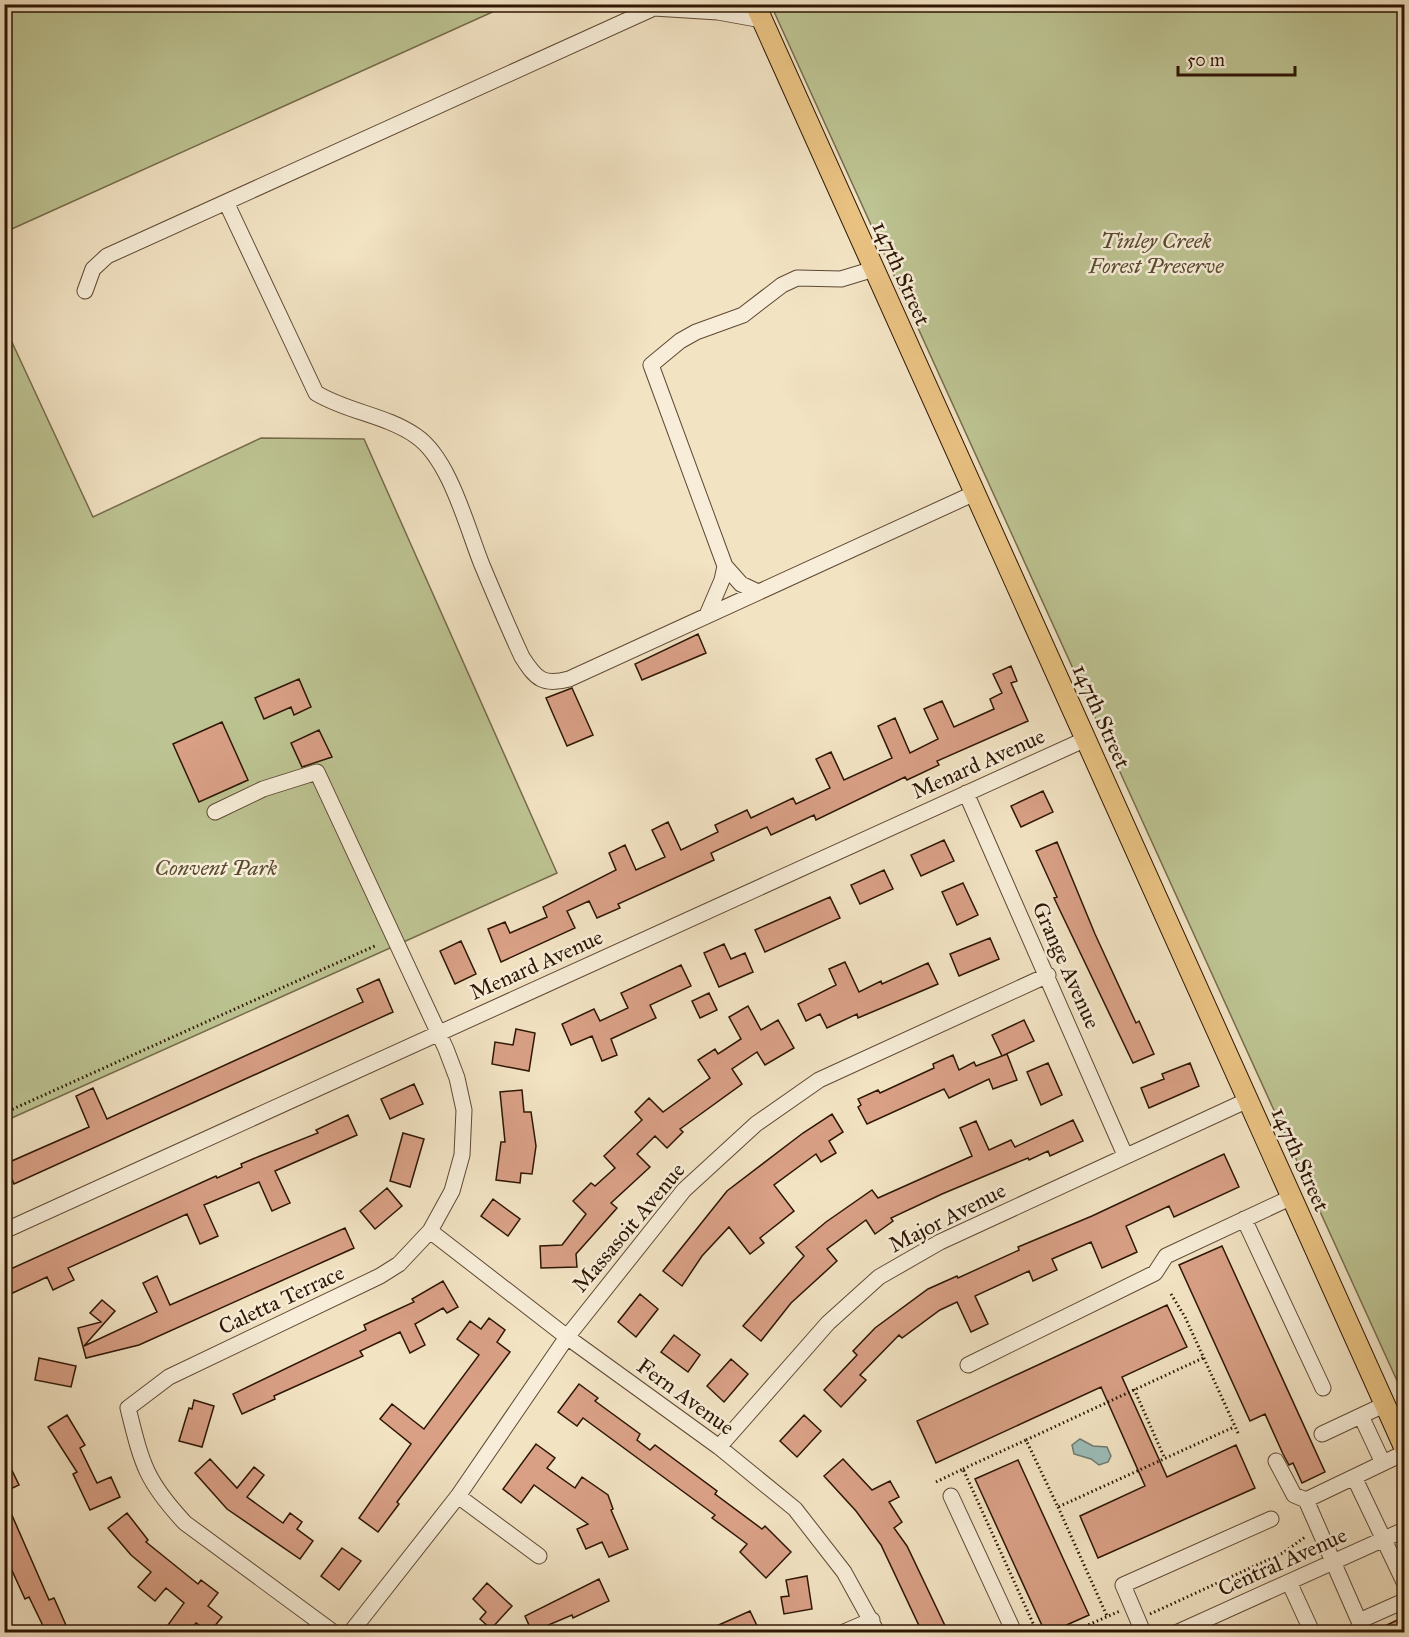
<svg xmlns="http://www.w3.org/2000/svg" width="1409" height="1637" viewBox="0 0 1409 1637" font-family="'IM FELL Great Primer',serif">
	<rect width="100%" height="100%" fill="#f2e3c3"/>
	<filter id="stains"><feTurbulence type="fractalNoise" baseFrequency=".00333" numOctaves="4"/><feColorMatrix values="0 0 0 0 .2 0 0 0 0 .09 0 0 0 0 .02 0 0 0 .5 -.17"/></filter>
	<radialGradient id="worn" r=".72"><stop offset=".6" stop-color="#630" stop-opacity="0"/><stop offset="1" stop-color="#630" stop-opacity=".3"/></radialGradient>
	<path fill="#bdc392" stroke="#766c4b" stroke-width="1.5" d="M5 4H508V5L5 232Z
		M771 5H1404V1396Z
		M4 325 93 517 261 438 364 439 557 873 5 1121Z"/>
	<path fill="#9cbdb8" stroke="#707a70" stroke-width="1.5" d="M1080 1439 1093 1446 1107 1447 1111 1456 1108 1462 1099 1465 1091 1459 1074 1454 1072 1445Z"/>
	<path fill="#d9a086" stroke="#2e1604" stroke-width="1.5" d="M698 634 706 653 642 680 635 664Z
		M1011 666 1017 681 1011 683 1028 721 937 761 939 765 907 780 905 777 816 820 814 815 771 835 767 827 711 853 714 860 618 904 620 908 597 918 589 901 567 911 575 928 501 962 488 929 505 922 510 933 547 917 543 907 616 870 609 853 625 845 636 870 665 857 652 830 668 822 681 850 718 832 715 825 747 810 751 818 793 798 796 804 830 788 816 759 831 752 844 780 892 758 878 726 895 718 910 753 938 739 924 709 942 701 954 727 994 709 990 699 1002 693 993 674Z
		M299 679 311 707 294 715 291 707 264 719 255 698Z
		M572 688 593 735 567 746 546 698Z
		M222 722 248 780 199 802 173 744Z
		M319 730 332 757 302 767 291 743Z
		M1043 791 1053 812 1021 827 1011 806Z
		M944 840 954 861 921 876 911 855Z
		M1057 842 1095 934 1136 1023 1139 1021 1154 1054 1133 1063 1054 898 1057 897 1036 851Z
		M884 870 893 889 860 904 851 885Z
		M963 883 978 915 957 925 942 892Z
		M830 897 840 918 765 952 755 930Z
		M990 938 999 959 959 976 950 954Z
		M461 941 476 974 455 984 440 951Z
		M724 944 731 959 745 953 753 972 719 987 704 953Z
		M845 962 859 992 881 981 882 984 928 963 938 984 858 1018 857 1014 827 1028 820 1014 806 1021 798 1004 836 985 829 969Z
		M681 965 691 986 650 1005 656 1018 611 1039 617 1055 602 1061 592 1036 571 1045 562 1024 594 1009 600 1021 628 1008 621 993Z
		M379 979 393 1012 14 1184 5 1164 89 1127 76 1096 93 1088 107 1119 363 1002 357 989Z
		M709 993 717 1010 700 1018 692 1001Z
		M748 1006 761 1030 778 1020 794 1048 765 1065 757 1052 732 1069 742 1084 680 1129 683 1132 667 1148 655 1136 637 1154 650 1167 611 1203 617 1208 576 1254 577 1267 541 1268 540 1246 562 1245 586 1214 573 1201 591 1183 595 1186 615 1168 604 1156 642 1120 635 1112 649 1098 663 1112 710 1078 698 1060 715 1049 718 1054 741 1039 729 1017Z
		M1024 1020 1034 1041 1002 1056 992 1035Z
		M516 1029 535 1033 529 1071 492 1064 495 1042 513 1045Z
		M1007 1054 1017 1080 993 1089 989 1079 949 1098 944 1089 867 1124 858 1107 861 1105 858 1099 878 1090 880 1093 934 1068 933 1064 953 1055 959 1070 974 1062 976 1066Z
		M1048 1063 1062 1095 1041 1105 1027 1072Z
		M1190 1063 1199 1086 1149 1108 1141 1088 1164 1079 1162 1074Z
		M414 1084 423 1104 390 1119 381 1099Z
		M522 1090 524 1112H531L536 1146 532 1174 521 1173 520 1183 496 1180 501 1142H505L500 1092Z
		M832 1114 843 1132 829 1141 836 1153 821 1162 816 1154 774 1185 794 1211 760 1238 764 1243 750 1254 729 1227 702 1256 682 1286 663 1271 727 1191 803 1133Z
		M348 1115 357 1135 275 1171 290 1203 272 1211 259 1182 204 1205 218 1236 200 1244 187 1214 68 1268 74 1280 53 1290 47 1277 4 1297V1272L216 1176 217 1178 242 1167 241 1164 260 1156 318 1133 316 1130Z
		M1073 1120 1083 1141 1050 1156 1048 1151 1029 1160 1028 1158 942 1194 891 1218 893 1221 875 1234 866 1220 827 1249 837 1261 791 1303 761 1341 743 1326 804 1256 796 1247 826 1222 872 1190 878 1198 972 1156 960 1128 976 1121 989 1150 1011 1140 1015 1147Z
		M403 1133 424 1139 410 1187 390 1181Z
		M1224 1154 1239 1187 1174 1217 1169 1206 1126 1226 1137 1252 1102 1268 1091 1242 1052 1259 1057 1270 1033 1281 1029 1271 975 1296 988 1324 971 1332 957 1302 940 1310 902 1338 899 1335 860 1375 866 1380 841 1407 824 1390 857 1355 853 1351 875 1328 928 1289 957 1276 958 1278 1019 1250 1018 1247 1092 1216Z
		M387 1188 402 1206 375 1229 360 1211Z
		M493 1199 520 1219 508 1236 481 1216Z
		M345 1228 354 1248 139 1345 86 1358 78 1328 101 1322 90 1313 102 1300 115 1311 84 1346 157 1312 143 1283 157 1276 170 1305Z
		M1222 1246 1325 1472 1302 1483 1293 1463 1289 1465 1283 1454 1265 1414 1250 1421 1179 1265Z
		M443 1281 458 1307 447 1313 443 1308 415 1324 425 1345 410 1353 400 1332 360 1351 363 1356 274 1396 275 1399 242 1414 233 1394 366 1330 364 1325 414 1302 412 1299Z
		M640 1294 658 1309 636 1337 618 1322Z
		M1167 1305 1187 1347 1122 1377 1167 1477 1236 1445 1255 1488 1098 1558 1080 1516 1145 1486 1101 1387 936 1463 917 1421Z
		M489 1318 505 1330 497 1342 510 1352 397 1502 399 1504 378 1532 359 1518 411 1444 380 1419 392 1404 424 1429 479 1355 457 1339 470 1321 481 1329Z
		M674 1335 700 1355 688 1372 661 1352Z
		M39 1358 76 1366 71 1387 35 1380Z
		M731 1359 748 1374 724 1402 707 1386Z
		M579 1384 598 1398 595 1401 640 1434 637 1440 650 1450 655 1445 717 1491 715 1494 762 1529 765 1526 791 1552 766 1578 740 1552 747 1544 712 1518 715 1515 583 1418 577 1426 558 1412Z
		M194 1400 214 1406 202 1447 179 1441 189 1408 192 1409Z
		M67 1415 85 1445 80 1448 97 1483 111 1477 120 1497 90 1510 73 1474 77 1472 48 1427Z
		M804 1415 821 1431 797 1457 780 1441Z
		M536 1444 555 1458 547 1468 575 1488 582 1477 608 1495 613 1509 611 1510 628 1549 609 1557 602 1542 586 1549 577 1529 588 1524 534 1485 521 1503 503 1489Z
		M4 1454 19 1485 4 1492Z
		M210 1459 237 1488 254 1467 264 1475 247 1497 283 1523 290 1513 302 1522 297 1529 313 1541 300 1559 227 1509 195 1473Z
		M843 1459 872 1490 890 1481 899 1497 889 1502 902 1522 894 1528 907 1546 948 1632H922L881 1545 856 1511 824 1476Z
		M1018 1460 1089 1615 1051 1632H1045L975 1479Z
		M4 1497 49 1600 54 1598 69 1632H46L29 1597 25 1599 4 1553Z
		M127 1513 148 1540 146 1542 198 1584 201 1580 218 1593 208 1606 222 1617 210 1632 196 1623 189 1632H179L168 1625 184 1603 166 1588 155 1601 138 1587 151 1572 131 1555 108 1528Z
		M342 1548 361 1561 339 1590 321 1576Z
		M807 1576 812 1609 784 1614 781 1597 789 1596 786 1580Z
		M599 1579 609 1601 573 1618 572 1615 532 1632 525 1616Z
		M487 1583 512 1606 491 1629 480 1619 486 1612 473 1599Z
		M750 1611 760 1632H703Z
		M1404 1617V1632H1372Z"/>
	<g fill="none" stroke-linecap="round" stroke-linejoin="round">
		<g stroke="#5f4934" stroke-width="17">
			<path id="minor" d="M226 202 316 393C347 412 386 415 416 436 450 459 467 528 482 565 495 596 508 627 522 657 536 679 543 686 569 679L975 493
				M85 291 93 269 107 256 654 8 718 12 762 20
				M758 592 741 584 725 566 651 365 680 341 696 332 743 315 782 285 797 278 841 279 874 269
				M707 615 722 580 725 566
				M966 793 1125 1155
				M215 812 263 789 317 772 446 1049 457 1078 464 1110 462 1155 452 1191 430 1231 399 1264 380 1276 169 1377 128 1408C142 1464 145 1480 185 1523L333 1632
				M1244 1219 1323 1388
				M4 1231 1086 739
				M430 1231 567 1337 719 1447 795 1509 844 1572 877 1632
				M968 1365 1155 1273 1166 1256 1292 1197
				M1361 1416 1383 1463
				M1322 1434 1386 1404
				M719 1447 828 1323 879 1277 940 1242 1248 1100
				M1404 1453 1354 1477 1404 1582
				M1276 1461 1294 1495 1306 1500
				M1354 1477 1306 1500 1359 1621 1404 1601
				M458 1496 539 1556
				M951 1496 1014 1632
				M1289 1582 1312 1632
				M351 1632 458 1496 567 1337 684 1190 756 1124 819 1080 1048 975
				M844 1632 872 1620
				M1143 1632 1123 1585 1271 1519
				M1178 1632 1404 1530"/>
		</g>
		<g stroke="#2e1604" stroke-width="22">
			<path id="major" d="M755 4 1404 1447"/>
		</g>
		<path stroke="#2e1604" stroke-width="3" stroke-dasharray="1.5 3" stroke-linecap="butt" d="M4 1113 377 945
			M1171 1294 1185 1317 1239 1435
			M1203 1358 1026 1440 1058 1507 1234 1427
			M1134 1389 1165 1459
			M963 1469 1026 1440
			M936 1482 963 1469 1037 1632
			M1058 1507 1107 1616
			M1150 1614 1283 1553 1305 1537
			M1072 1632 1120 1611
			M1110 1632 1125 1626"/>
		<use href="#minor" stroke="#f7edd8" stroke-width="15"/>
		<use href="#major" stroke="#e9c282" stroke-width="20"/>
	</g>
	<g text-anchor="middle" stroke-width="5" stroke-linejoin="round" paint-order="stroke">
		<g font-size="22" font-style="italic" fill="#594a2f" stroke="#f7edd8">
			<text x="1156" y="248">Tinley Creek<tspan x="1156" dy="25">Forest Preserve</tspan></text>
			<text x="216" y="875">Convent Park</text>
		</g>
		<g font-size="22" fill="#2e1604" stroke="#f7edd8">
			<text transform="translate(902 273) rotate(66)" y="8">147th Street</text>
			<text transform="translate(1102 716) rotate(66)" y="8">147th Street</text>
			<text transform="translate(978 763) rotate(-24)" y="8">Menard Avenue</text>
			<text transform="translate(536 964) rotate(-24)" y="8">Menard Avenue</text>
			<text transform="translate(1067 965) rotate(66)" y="8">Grange Avenue</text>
			<text transform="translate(1301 1159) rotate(66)" y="8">147th Street</text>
			<text transform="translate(947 1217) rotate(-27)" y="8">Major Avenue</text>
			<text transform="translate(628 1227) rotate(-50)" y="8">Massasoit Avenue</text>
			<text transform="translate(281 1299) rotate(-25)" y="8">Caletta Terrace</text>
			<text transform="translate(686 1396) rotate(36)" y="8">Fern Avenue</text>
			<text transform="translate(1282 1561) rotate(-24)" y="8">Central Avenue</text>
		</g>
	</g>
	<rect width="1409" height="1637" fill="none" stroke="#f2e3c3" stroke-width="24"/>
	<rect x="6" y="6" width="1397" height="1625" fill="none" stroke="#2e1604" stroke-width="3"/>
	<rect x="12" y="12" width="1385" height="1613" fill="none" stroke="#2e1604" stroke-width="1.5"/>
	<path d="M1178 66v9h117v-9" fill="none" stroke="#2e1604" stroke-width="3"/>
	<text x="1187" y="66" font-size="18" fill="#2e1604" stroke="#f7edd8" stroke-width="4.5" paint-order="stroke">50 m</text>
	<rect width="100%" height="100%" filter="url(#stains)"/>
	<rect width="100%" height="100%" fill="url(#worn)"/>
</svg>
